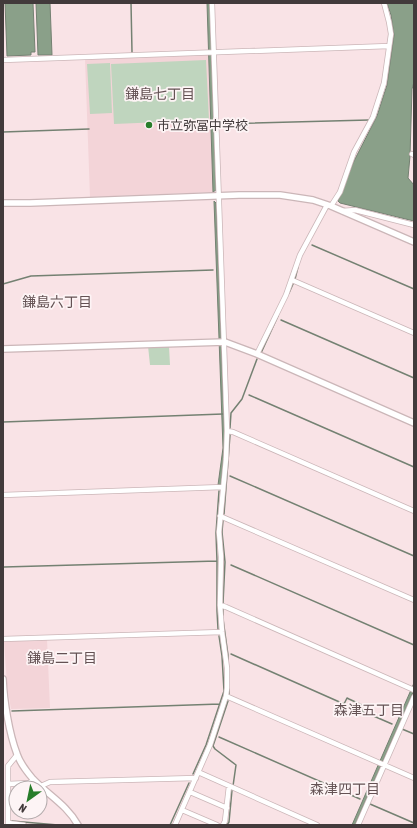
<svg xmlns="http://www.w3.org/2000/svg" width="417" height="828" viewBox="0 0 417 828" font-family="'Asap Condensed','Noto Sans JP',sans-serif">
	<rect width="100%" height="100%" fill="#f9e3e6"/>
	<path fill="#f3d4d8" d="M209 54 213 192 90 197 85 59Z
		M47 639 50 708 11 709 7 685 4 641Z"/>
	<path fill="#bfd5be" d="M206 60 209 120 114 124 111 64Z
		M110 63 112 113 90 114 87 64Z
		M148 346H169L170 365H150Z"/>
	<path fill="#8aa089" stroke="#748172" d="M5 3H33L35 52H31V55L7 56Z
		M36 3H50L52 55H38Z
		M207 3H210L216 172V190L213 192Z
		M387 3H414V82L412 89 410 156 408 178 414 185V221L340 203 338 201 353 163 377 116 387 85 394 35 391 15Z
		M214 201 216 203 225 445 221 485H218L223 448Z
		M414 683V690L355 825H352Z"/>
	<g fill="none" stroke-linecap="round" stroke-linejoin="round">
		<path stroke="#748172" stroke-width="1.5" d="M131 3 132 52
			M219 124 369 120
			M3 132 89 129
			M312 245 414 289
			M295 279 298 267
			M3 284 31 276 213 270
			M289 293 293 284
			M281 320 414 378
			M261 353 278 316
			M249 395 414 467
			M3 422 223 414
			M230 428 231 413 242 399 257 359
			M230 476 414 556
			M224 514 230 435
			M231 565 414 645
			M4 567 217 561
			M223 603 225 562 222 532 223 520
			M223 615V609
			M223 619 228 655 229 694
			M218 629 217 611V561L216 533 219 491
			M231 654 344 704 347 698 349 699 364 706 362 711 392 724
			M228 701 213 746 215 749 236 765 233 786
			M12 711 220 704
			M402 729 414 734
			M219 737 360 799
			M193 774 206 745 224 691 222 656 219 636
			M370 804 414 823
			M12 821 58 825
			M170 825 189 783
			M227 825 229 822 232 790"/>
		<g stroke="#cbb6b8" stroke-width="6">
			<path id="minor" d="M3 60 389 46
				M412 154 414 155
				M331 206 340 192 354 152 373 117 384 83 391 34 389 22 384 3
				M342 211 355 210 414 225
				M292 280 414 333
				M257 354 286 295 300 255 327 205
				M227 431 233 432 414 511
				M3 495 223 487
				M220 516 414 600
				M220 605 226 607 414 690
				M3 639 222 632
				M226 696 414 778
				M198 772 317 825
				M8 784 29 783 34 780
				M41 786 50 782 196 778
				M190 792 227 808
				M182 810 217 825
				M8 823 24 825
				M8 825V766L17 755
				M175 825 210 745 226 696 227 688V668L222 632 220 605 221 557 219 532 226 459 227 431 212 3
				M223 825 225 821 229 786
				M358 825 414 697"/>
		</g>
		<g stroke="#cbb6b8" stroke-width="8">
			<path id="tertiary" d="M3 203H30L239 195H280L313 200 331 206 414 242
				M3 349 225 342 257 354 414 423
				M3 679C4 701 9 733 17 754 20 763 27 772 33 779 48 795 67 805 78 825"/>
		</g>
		<use href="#minor" stroke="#fff" stroke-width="4.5"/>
		<use href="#tertiary" stroke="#fff" stroke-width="5.5"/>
	</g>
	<circle fill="#287d2b" stroke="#fdf4f5" stroke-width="1.5" cx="149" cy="125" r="4"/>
	<g text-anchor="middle" stroke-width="3.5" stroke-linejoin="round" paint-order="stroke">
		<g font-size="13" fill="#423a3b" stroke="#fdf4f5" text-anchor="start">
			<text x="157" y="130">市立弥冨中学校</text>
		</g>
		<g font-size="14" fill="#645254" stroke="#fdf4f5">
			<text x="160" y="99">鎌島七丁目</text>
			<text x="57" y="307">鎌島六丁目</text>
			<text x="62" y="663">鎌島二丁目</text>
			<text x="369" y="715">森津五丁目</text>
			<text x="345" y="794">森津四丁目</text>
		</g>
	</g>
	<rect width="417" height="828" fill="none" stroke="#423a3b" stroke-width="8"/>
	<g transform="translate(28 800) rotate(213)"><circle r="19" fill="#fdf4f5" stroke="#b2aaab"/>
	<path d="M0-3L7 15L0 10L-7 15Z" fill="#287d2b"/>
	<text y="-6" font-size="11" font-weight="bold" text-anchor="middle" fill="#423a3b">N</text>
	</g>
</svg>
